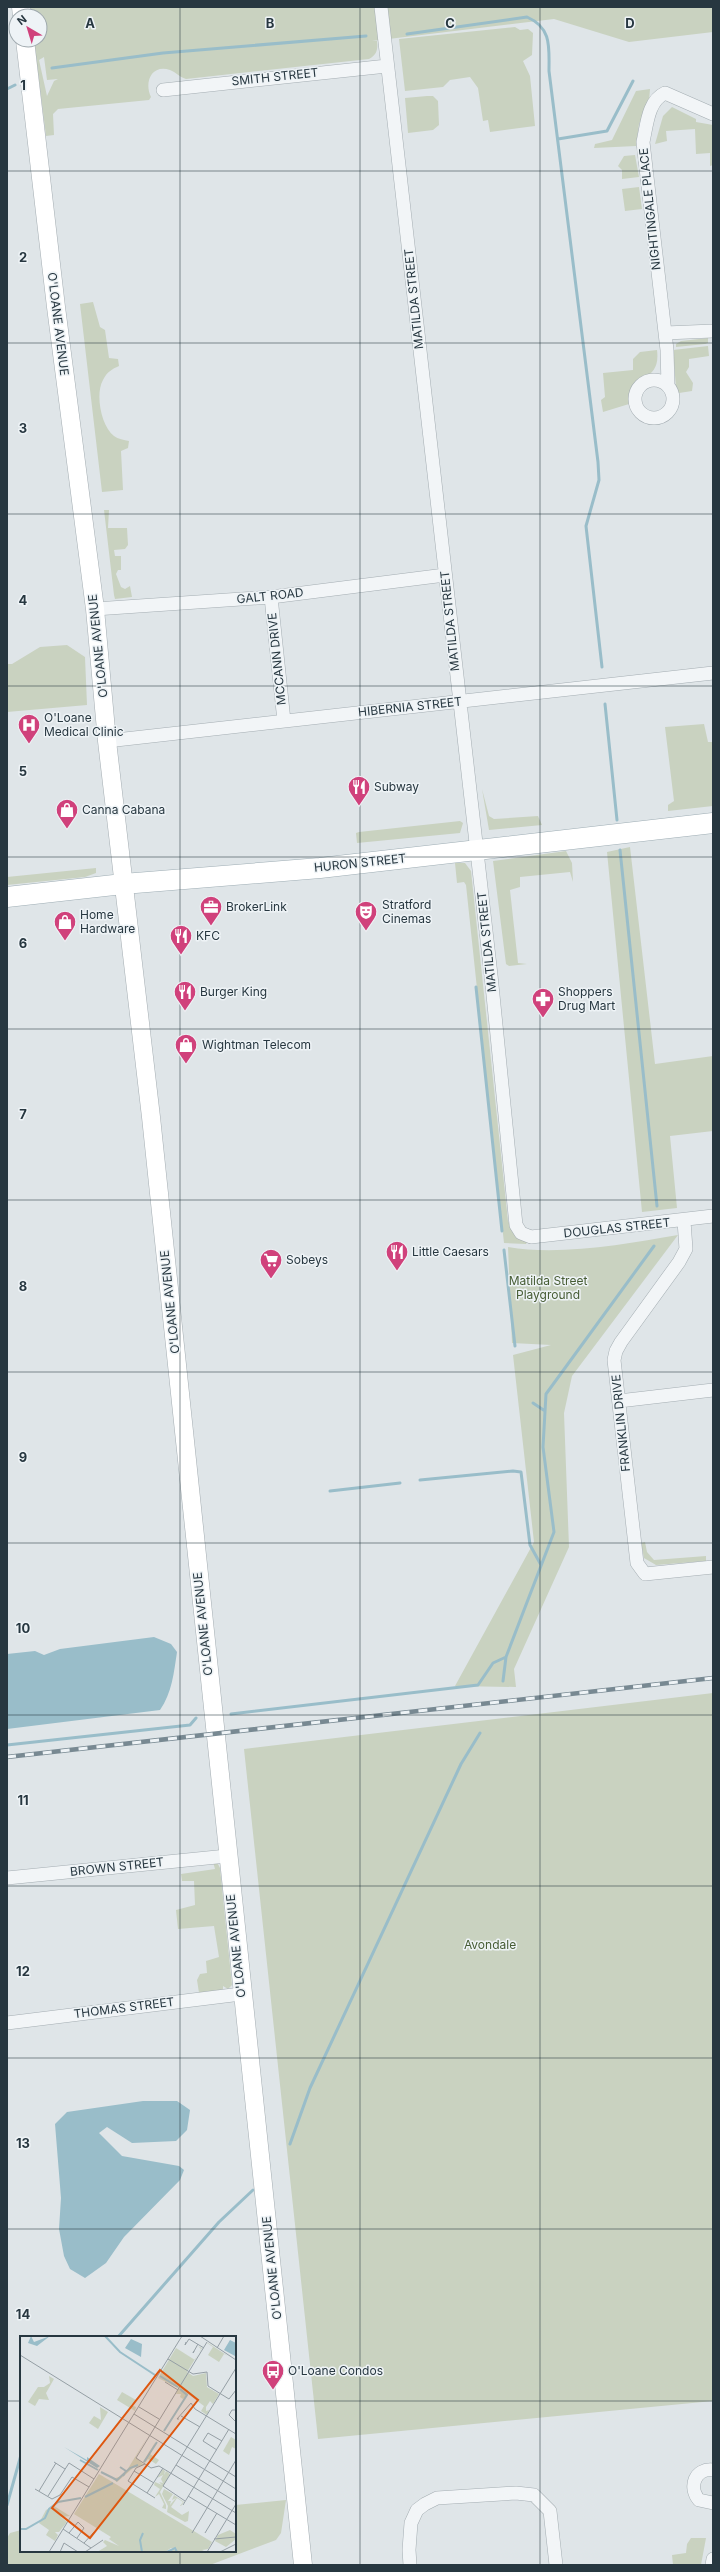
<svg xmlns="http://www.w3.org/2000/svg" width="720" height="2572" viewBox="0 0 720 2572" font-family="Inter,sans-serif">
	<rect width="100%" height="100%" fill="#dfe5e8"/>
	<path fill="#c9d2c0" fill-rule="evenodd" d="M30 7H713V32L629 42 554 19 372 41H377C378 49 377 55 369 59L186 79C179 77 176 72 170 70 151 64 144 83 151 97L149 100 58 109 53 114 54 135 46 136 34 40H40V16H31ZM44 57 47 80 58 79 54 81 47 96 39 60Z
		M515 27 520 30 528 29 533 33 532 55 523 61 530 76 535 126 490 132 488 120 483 121 478 88 470 77 450 80 443 87 405 91 399 39Z
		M650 89 649 101 639 124 636 146 594 148 595 144 612 140 636 91Z
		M427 96H433L438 101 439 125 433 130 408 133 405 98Z
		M672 107 696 119V122L713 125V165L710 166V153L696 154 695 129 666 131 667 141 655 144 663 116Z
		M635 155 639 177 622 179V170L618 166 624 156Z
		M639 187 642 209 625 211 622 189Z
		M93 302 100 327 105 330 109 358 118 359 119 366C112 369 107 372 103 380 95 394 101 426 114 436 118 439 124 440 129 441L128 448 121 451 123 490 102 492 80 304Z
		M708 338V343L705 344 676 347V344L681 341Z
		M708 346 709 356 689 359V367L686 372 693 383 692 391 679 393 676 388 673 350Z
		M657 350C661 382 635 371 629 404L603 412 601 400 605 397 603 373 633 370V359L640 352Z
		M104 510H109L108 528H127L128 545 125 549 114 550 115 556H121V570H118L116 574 121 587 125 589 130 586 132 597 115 599 114 595Z
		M67 645 85 657 87 705 7 712V664H12L40 647Z
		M704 724 708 742H713V806L668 811V805L674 801 665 727Z
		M482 789 489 816 494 819 538 816 542 825 489 830Z
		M460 821 463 823 460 833 357 843 356 833 359 832Z
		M630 847 655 1064 713 1056V1131L670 1136 677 1208 642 1212 607 852Z
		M566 851 572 863 573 882 570 872 520 877V887L510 890 518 963 527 964 509 966 506 964 493 861Z
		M455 863H465L471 871 508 1221 512 1229 527 1242 526 1244 504 1243 466 885 464 882 457 883Z
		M96 868V873L85 877 7 885V877Z
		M678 1235 572 1376 564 1413 569 1547 514 1669 516 1687 455 1686 534 1542 513 1355 551 1345 512 1343 508 1247C559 1256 626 1244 678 1235Z
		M645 1542 647 1552 654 1560 706 1556V1561L656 1565 644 1558 641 1543Z
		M713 1693V2401L318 2439 244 1749Z
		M213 1862H217L220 1868 232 1985 228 1989 223 1986V1990L199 1993 197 1980 200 1974 207 1973 206 1961 219 1957 214 1926 178 1929 176 1910 195 1905 194 1881H182L181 1874 215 1869Z
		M286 2500 281 2533 276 2540 210 2565H7V2538L10 2533 21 2530V2551H235V2505Z
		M691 2538H706L701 2565H673L672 2555 686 2553 687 2544Z"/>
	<path fill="#99bdc9" d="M154 1637 171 1644 177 1652C174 1672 172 1693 160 1710L7 1729V1654L35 1651 44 1655 60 1649Z
		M143 2101H177L190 2110 187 2130 176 2141 132 2143 107 2127 99 2133 122 2156 179 2166 184 2170 180 2180 124 2237 106 2263 85 2278 70 2269 64 2256 59 2229 61 2198 55 2124 67 2112Z"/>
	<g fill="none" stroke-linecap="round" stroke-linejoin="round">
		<path stroke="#99bdc9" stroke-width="3" d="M407 34 527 17C552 28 549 47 549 71L598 462 599 480 586 526 602 667
			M52 68 163 53 366 36
			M7 89 15 85
			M558 139 607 131 633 81
			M605 704 617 820
			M620 850 657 1206
			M476 987 502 1231
			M504 1250 515 1346
			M533 1403 545 1411
			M420 1480 513 1471 521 1472 530 1545 541 1565
			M330 1491 400 1483
			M503 1681 506 1657 554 1532 543 1447 546 1394 654 1246
			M231 1714 478 1685 493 1663 506 1657
			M7 1745 190 1725 196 1718
			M290 2144 310 2088 461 1764 480 1733
			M118 2337 219 2222 253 2190
			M7 2505 21 2455"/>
		<g stroke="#a4adb2" stroke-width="14">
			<path id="street" d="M381 7 491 975 516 1225 521 1233 531 1237 713 1216
				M163 90 387 66
				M665 333 713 331
				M635 399a19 19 0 1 1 38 0a19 19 0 1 1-38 0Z
				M668 385 667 350 643 142C647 124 648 101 665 93L713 114
				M271 597 284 721
				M95 609 271 597 445 575
				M107 741 713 673
				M684 1221 686 1249 679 1262 621 1342 616 1351 614 1360 637 1563 645 1574 713 1567
				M619 1401 713 1390
				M7 1878 227 1856
				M7 2023 241 1994
				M713 2470C695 2468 688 2487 699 2500L713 2503
				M410 2565 409 2550 411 2523 417 2510 425 2504 437 2498 516 2493 534 2495 550 2511 556 2565
				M712 2565 713 2559"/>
		</g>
		<g stroke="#a4adb2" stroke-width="19">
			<path id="secondary" d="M21 7 22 16
				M25 40 56 307 95 609 107 741 151 1117 303 2565"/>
		</g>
		<g stroke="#9eadb4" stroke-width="21">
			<path id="primary" d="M7 897 123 884 320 868 713 823"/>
		</g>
		<use href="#street" stroke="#f2f5f7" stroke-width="13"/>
		<use href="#secondary" stroke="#fff" stroke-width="18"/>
		<use href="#primary" stroke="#fff" stroke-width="20"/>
		<g stroke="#788992" stroke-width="4.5">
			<path id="rail" d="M7 1757 713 1678"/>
		</g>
		<use href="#rail" stroke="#eef3f6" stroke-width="3" stroke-dasharray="9" stroke-linecap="butt"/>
	</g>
	<path fill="none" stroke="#273740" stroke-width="1" stroke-opacity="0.55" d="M180 7V2337M360 7V2565M540 7V2565M7 171H713M7 343H713M7 514H713M7 686H713M7 857H713M7 1029H713M7 1200H713M7 1372H713M7 1543H713M7 1715H713M7 1886H713M7 2058H713M7 2229H713M7 2401H21M235 2401H713M180 2551V2565"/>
	<defs>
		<g id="hospital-pin" transform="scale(1.15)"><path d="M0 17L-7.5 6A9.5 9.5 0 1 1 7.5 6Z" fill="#d0417b" stroke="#eef3f6"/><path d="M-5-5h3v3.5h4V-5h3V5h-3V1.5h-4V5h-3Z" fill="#fff"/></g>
		<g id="restaurant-pin" transform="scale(1.15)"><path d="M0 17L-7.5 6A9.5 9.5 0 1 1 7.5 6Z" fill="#d0417b" stroke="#eef3f6"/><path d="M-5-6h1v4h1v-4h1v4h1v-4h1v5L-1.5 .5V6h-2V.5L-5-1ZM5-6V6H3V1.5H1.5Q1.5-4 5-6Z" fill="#fff"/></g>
		<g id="shop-pin" transform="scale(1.15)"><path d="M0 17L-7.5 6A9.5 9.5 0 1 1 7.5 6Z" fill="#d0417b" stroke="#eef3f6"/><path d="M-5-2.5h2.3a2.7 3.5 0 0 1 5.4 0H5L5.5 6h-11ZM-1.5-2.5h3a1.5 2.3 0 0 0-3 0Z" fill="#fff"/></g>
		<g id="office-pin" transform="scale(1.15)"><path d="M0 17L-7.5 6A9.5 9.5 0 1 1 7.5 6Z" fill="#d0417b" stroke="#eef3f6"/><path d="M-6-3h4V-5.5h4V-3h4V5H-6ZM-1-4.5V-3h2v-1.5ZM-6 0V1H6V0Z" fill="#fff"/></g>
		<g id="theatre-pin" transform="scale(1.15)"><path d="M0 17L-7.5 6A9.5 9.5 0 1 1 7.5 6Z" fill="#d0417b" stroke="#eef3f6"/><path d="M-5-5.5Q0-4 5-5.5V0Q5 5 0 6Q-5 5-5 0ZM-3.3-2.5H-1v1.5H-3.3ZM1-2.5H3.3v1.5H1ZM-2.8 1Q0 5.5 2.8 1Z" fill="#fff"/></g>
		<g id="pharmacy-pin" transform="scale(1.15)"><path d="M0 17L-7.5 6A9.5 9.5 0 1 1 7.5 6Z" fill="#d0417b" stroke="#eef3f6"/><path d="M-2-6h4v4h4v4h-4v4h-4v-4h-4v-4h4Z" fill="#fff"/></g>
		<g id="supermarket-pin" transform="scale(1.15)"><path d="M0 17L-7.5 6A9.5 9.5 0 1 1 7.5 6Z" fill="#d0417b" stroke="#eef3f6"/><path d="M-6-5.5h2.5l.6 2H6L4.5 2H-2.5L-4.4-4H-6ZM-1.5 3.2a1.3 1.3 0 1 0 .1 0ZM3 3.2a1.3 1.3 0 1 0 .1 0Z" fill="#fff"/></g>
		<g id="bus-pin" transform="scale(1.15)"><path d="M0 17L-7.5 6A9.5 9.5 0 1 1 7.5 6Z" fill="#d0417b" stroke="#eef3f6"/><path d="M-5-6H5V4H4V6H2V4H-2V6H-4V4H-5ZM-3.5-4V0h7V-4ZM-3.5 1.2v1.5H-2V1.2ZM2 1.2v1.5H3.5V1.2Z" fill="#fff"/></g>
	</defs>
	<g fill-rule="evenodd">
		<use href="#hospital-pin" x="29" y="725"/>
		<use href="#restaurant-pin" x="359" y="787"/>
		<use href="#shop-pin" x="67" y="810"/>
		<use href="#office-pin" x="211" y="907"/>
		<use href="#theatre-pin" x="366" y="912"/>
		<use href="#shop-pin" x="65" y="922"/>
		<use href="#restaurant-pin" x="181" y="936"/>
		<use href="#restaurant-pin" x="185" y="992"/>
		<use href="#pharmacy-pin" x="543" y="999"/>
		<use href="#shop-pin" x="186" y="1045"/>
		<use href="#restaurant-pin" x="397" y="1252"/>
		<use href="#supermarket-pin" x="271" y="1260"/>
		<use href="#bus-pin" x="273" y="2371"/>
	</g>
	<g text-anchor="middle" stroke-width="3" stroke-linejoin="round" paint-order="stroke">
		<g font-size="12" fill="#273740" stroke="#eef3f6">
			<text transform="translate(275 77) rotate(-6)" y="4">SMITH STREET</text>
			<text transform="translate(650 209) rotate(-96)" y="4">NIGHTINGALE PLACE</text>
			<text transform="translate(414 299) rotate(-96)" y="4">MATILDA STREET</text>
			<text transform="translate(58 324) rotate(83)" y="4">O'LOANE AVENUE</text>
			<text transform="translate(270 596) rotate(-6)" y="4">GALT ROAD</text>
			<text transform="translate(450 621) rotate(-96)" y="4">MATILDA STREET</text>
			<text transform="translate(98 646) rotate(-96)" y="4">O'LOANE AVENUE</text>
			<text transform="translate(277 659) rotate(-96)" y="4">MCCANN DRIVE</text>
			<text transform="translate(410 707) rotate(-6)" y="4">HIBERNIA STREET</text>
			<text transform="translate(360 863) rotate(-6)" y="4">HURON STREET</text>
			<text transform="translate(487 942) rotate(-96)" y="4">MATILDA STREET</text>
			<text transform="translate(617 1228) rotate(-6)" y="4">DOUGLAS STREET</text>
			<text transform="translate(170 1302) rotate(-96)" y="4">O'LOANE AVENUE</text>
			<text transform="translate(621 1423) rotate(-96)" y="4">FRANKLIN DRIVE</text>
			<text transform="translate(203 1624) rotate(-96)" y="4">O'LOANE AVENUE</text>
			<text transform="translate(117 1867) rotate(-6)" y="4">BROWN STREET</text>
			<text transform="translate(236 1946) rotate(-96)" y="4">O'LOANE AVENUE</text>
			<text transform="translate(124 2008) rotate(-7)" y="4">THOMAS STREET</text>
			<text transform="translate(272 2268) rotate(-96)" y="4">O'LOANE AVENUE</text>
		</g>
		<g font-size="12" fill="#273740" stroke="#eef3f6" text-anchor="start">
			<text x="44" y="722">O'Loane<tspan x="44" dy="14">Medical Clinic</tspan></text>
			<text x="374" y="791">Subway</text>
			<text x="82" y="814">Canna Cabana</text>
			<text x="382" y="909">Stratford<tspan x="382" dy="14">Cinemas</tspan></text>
			<text x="226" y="911">BrokerLink</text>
			<text x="80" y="919">Home<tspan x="80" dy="14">Hardware</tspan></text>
			<text x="196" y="940">KFC</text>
			<text x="200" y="996">Burger King</text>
			<text x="558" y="996">Shoppers<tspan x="558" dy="14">Drug Mart</tspan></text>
			<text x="202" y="1049">Wightman Telecom</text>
			<text x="412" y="1256">Little Caesars</text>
			<text x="286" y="1264">Sobeys</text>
			<text x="288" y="2375">O'Loane Condos</text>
		</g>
		<g font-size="12" fill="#465c34" stroke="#eef3f6">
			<text x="548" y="1285">Matilda Street<tspan x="548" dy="14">Playground</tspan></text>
			<text x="490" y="1949">Avondale</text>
		</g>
	</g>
	<g transform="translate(20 2336)">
		<rect width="216" height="216" fill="#dfe5e8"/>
		<path d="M187 7H188L208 20 204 18 199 26 188 19 193 11ZM178 10 182 12 167 36 173 40 186 37 187 51 199 58 193 68 190 65 186 71V75L189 74 187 79 181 75 184 70 168 58 163 63 160 61 161 58H156L158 52 138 42 156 12 175 24 181 13ZM29 40 34 43 26 57 29 64 19 63 15 70 8 66 18 51H24L30 47ZM102 56 116 64 111 69 116 71 115 75 97 64ZM80 71 88 76 78 93 69 87 74 80 81 84ZM128 100 116 121 124 129 113 132 97 146 93 143 104 139ZM211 101 216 104V113L212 111 209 119 203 115ZM136 105 130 118 139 124 136 128 128 123 125 127 123 126ZM143 133 145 135 144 139 146 135 150 138 140 156 146 169V173L142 172 144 168 139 158 135 161 140 153 134 149 135 146 142 149 139 146 143 147 141 143 143 139 137 142ZM79 138 192 206 188 213 182 214 186 216H146L156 213 151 212 145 216H77L87 210 83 206 85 204 99 210 89 203 91 201 54 178ZM144 153 153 158 148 165H151L150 169 156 162 152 164 154 159 164 166 161 170H160L163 166 157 162 151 171 162 179 169 175 168 185 165 186 147 176 148 170 142 158ZM34 170 50 180 41 181 47 186 39 196H35L38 199 35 205 26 199 29 194 19 187 26 174ZM210 194 216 198V203L206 211 195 205 198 199Z" fill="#c9d2c0"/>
		<path d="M11 0 14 6 30 0 17 10 8 7ZM111 3 122 8 121 21 105 12ZM210 4 216 7 215 20 204 14ZM44 111 67 124V121L80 130 77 132Z" fill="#99bdc9"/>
		<path fill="none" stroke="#99bdc9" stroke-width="2" d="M85 0 100 16 135 39M140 40 158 51M144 95 167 59 160 53M60 124 78 134M124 126 137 106M100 131 106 135 103 140M81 136 97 144M96 145 110 132 118 129M65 161 93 147M0 193H6L25 182 29 173 38 166 61 162M122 216 120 204 123 197M147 216 155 212 157 216"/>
		<path fill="none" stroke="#959fa5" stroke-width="1" d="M180 0 216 24M166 6 165 9 169 3 184 12M187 6 116 122 131 132 139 130 216 177M197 12 204 0M174 15 173 17 178 8M0 19 216 153M148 23 173 38 187 36 188 50 209 63 216 54M145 46 158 54M119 71 139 83M216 74H212L209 79 216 86M114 78 216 141M161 80 180 91M159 83H157L171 67 175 73 216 98M109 86 162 0M197 114 183 105 188 97 202 105M34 126 45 133M125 128 116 132 108 145 135 162M156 129 216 166M114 135 134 147M15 153 32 163 40 159 52 141 69 151M19 155 36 127M127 157 143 132M28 160 49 127 74 143M168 160 216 189M165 165 143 150 216 32M163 169 209 93M43 193 71 212M49 197 58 186 64 192 57 202M172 197 216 124M185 197 197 177M194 203 216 201M64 207 74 196 73 198M29 216 109 86M40 216 44 207 58 216M65 216 83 204M187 216 216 168M200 216 216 208"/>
		<path fill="#de570f" fill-opacity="0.15" stroke="#de570f" stroke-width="2" d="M140 34 178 64 70 202 32 172Z"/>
		<rect width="216" height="216" fill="none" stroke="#273740" stroke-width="2"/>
	</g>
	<g font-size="13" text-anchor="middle" font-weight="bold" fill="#273740" stroke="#eef3f6" stroke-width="3" stroke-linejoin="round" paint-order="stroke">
		<text x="90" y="28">A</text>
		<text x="270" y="28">B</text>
		<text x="450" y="28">C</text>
		<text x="630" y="28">D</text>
		<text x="23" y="90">1</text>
		<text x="23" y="262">2</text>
		<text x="23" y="433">3</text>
		<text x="23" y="605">4</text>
		<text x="23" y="776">5</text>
		<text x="23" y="948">6</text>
		<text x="23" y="1119">7</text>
		<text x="23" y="1291">8</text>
		<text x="23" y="1462">9</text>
		<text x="23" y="1633">10</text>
		<text x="23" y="1805">11</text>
		<text x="23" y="1976">12</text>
		<text x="23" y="2148">13</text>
		<text x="23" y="2319">14</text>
	</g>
	<rect width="720" height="2572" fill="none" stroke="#273740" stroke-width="16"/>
	<g transform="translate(28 28) rotate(322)"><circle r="19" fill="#eef3f6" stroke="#9ea8ad"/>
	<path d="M0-3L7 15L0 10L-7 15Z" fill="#d0417b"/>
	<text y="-6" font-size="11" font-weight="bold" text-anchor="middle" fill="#273740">N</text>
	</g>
</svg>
